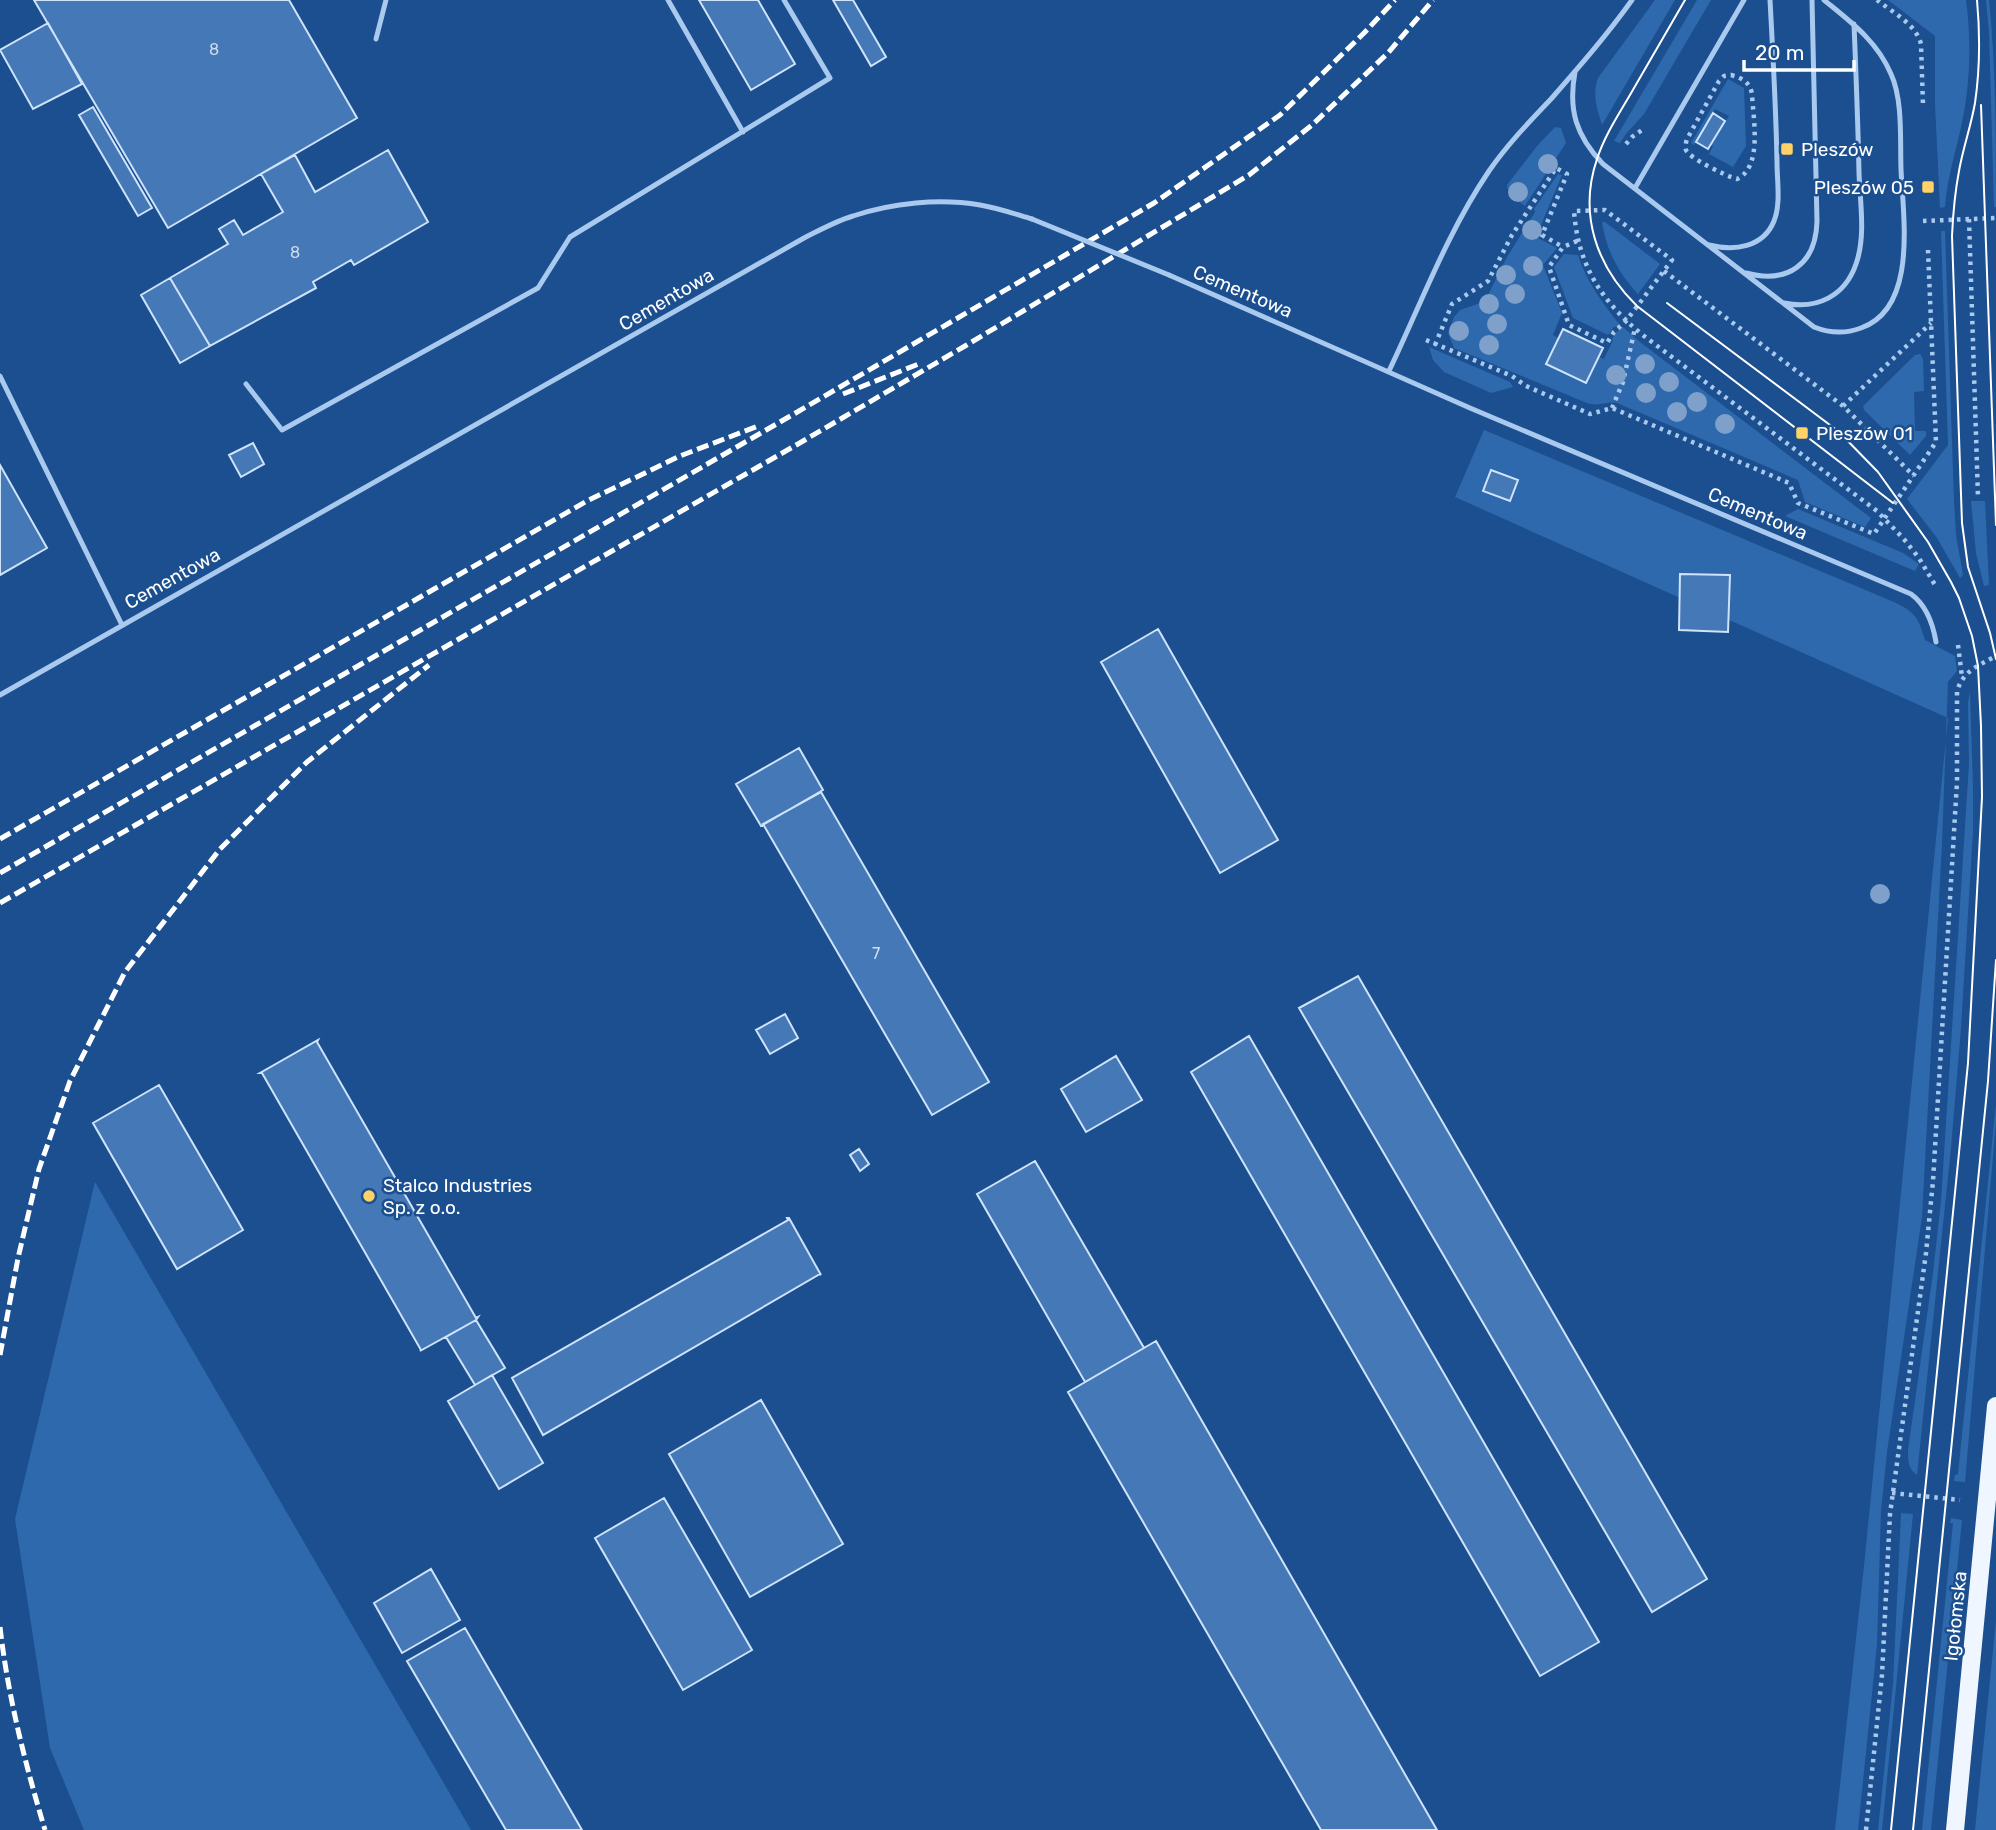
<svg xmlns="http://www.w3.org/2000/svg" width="1996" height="1830" viewBox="0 0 1996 1830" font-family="Rubik,sans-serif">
	<rect width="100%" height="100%" fill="#1b4f8f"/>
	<path fill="#2e69ad" d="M1655 0H1675L1602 125C1597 109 1592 94 1598 78Z
		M1697 0H1711L1644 114 1626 134 1620 143 1614 141Z
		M1888 0H1966C1972 44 1970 89 1960 132 1954 157 1947 181 1945 207L1940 208 1935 105V36Z
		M1986 0H1989C1996 68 1996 138 1996 207H1994L1989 32Z
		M1728 79 1744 88 1746 146 1733 167 1709 154 1713 146 1710 145 1729 116 1715 109 1696 142 1694 145 1691 143Z
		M1555 127 1561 128 1566 143 1525 206C1517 200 1508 196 1507 185L1537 146Z
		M1558 174 1562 175 1536 237 1557 248 1543 265 1562 313 1553 335 1558 338 1546 364 1599 357 1604 359 1613 340 1612 339 1618 330 1623 327 1640 342 1871 518 1865 527 1805 502 1798 480 1617 403C1607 401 1598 407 1587 403L1454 348 1448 333 1454 317 1460 310 1480 303 1487 297 1507 257 1535 212 1534 209Z
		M1602 222H1605L1660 264 1638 294C1619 274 1606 250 1602 222Z
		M1941 231H1945L1954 501 1956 535 1963 575 1960 578 1937 538 1907 499 1948 445Z
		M1564 254 1578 255C1586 281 1603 304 1620 325L1614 327 1608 335 1573 318 1554 267Z
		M1429 347 1510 382 1513 387 1491 393 1444 372 1433 360Z
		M1920 354 1923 359 1924 391 1914 392 1915 431H1926V436L1910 455 1864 410 1863 406 1915 355Z
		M1484 430 1894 602C1916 613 1918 617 1925 640L1955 656 1957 671 1948 682 1942 844 1922 1217 1887 1452 1881 1511 1877 1645 1858 1830H1835L1864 1566 1948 718 1455 497Z
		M1971 501H1985L1989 585 1984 586 1976 553Z
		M1798 509 1903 553 1919 564 1915 571 1785 516Z
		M1970 691 1973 786V832L1961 1028 1951 1148 1917 1475C1908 1469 1908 1461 1908 1450L1933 1273 1941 1201 1969 764 1968 703Z
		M1996 1104V1121L1965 1482 1954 1481 1955 1475 1958 1474Z
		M95 1182 471 1830H84L50 1748 15 1519Z
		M1901 1513 1913 1514 1882 1830H1878L1893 1684Z
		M1951 1518 1962 1520 1931 1830H1922L1953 1523H1950Z
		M1996 1620V1830H1975Z"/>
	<path fill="#4478b7" stroke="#cfe3fa" stroke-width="2" d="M34 0H289L357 118 168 228Z
		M699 0H758L795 64 751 90Z
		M833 0H853L886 57 871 66Z
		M48 23 82 84 33 109 0 50Z
		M93 107 152 208 138 216 79 115Z
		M1713 113 1725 121 1708 149 1696 142Z
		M388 150 428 222 354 265 351 260 313 282 316 288 210 346 170 278 228 244 219 229 234 220 243 235 283 212 261 174 295 155 315 192Z
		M170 278 210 346 180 363 141 295Z
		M1563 329 1603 348 1586 383 1546 364Z
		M253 443 264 464 241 477 229 455Z
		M0 465 47 548 0 575Z
		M1491 470 1518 480 1510 501 1483 491Z
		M1680 574 1730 575 1728 632 1679 630Z
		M1158 629 1278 840 1220 873 1101 662Z
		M799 748 823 790 761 826 736 784Z
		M821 792 989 1082 932 1115 763 824Z
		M1358 976 1707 1579 1652 1612 1299 1008Z
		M785 1014 798 1038 770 1054 756 1030Z
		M1249 1036 1599 1642 1540 1676 1191 1072Z
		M318 1040 317 1042 476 1318 478 1317 476 1320 420 1351 421 1350 262 1073H260Z
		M1116 1056 1142 1100 1086 1132 1061 1089Z
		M159 1085 243 1230 177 1269 93 1123Z
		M859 1149 869 1164 860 1171 850 1155Z
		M1035 1161 1144 1348 1085 1382 977 1194Z
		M787 1218H789L821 1275 820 1274 543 1435 512 1378 788 1220Z
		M476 1320 505 1368 475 1385 446 1337Z
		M1156 1341 1437 1830H1321L1068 1392Z
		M492 1375 543 1463 499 1489 448 1401Z
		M761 1400 843 1544 750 1597 669 1454Z
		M664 1498 752 1650 683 1690 595 1538Z
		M431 1569 460 1620 402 1653 374 1603Z
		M465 1628 582 1830H506L407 1661Z"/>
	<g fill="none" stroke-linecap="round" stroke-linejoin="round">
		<path stroke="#a9c9ee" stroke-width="4.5" stroke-dasharray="3.5 5" stroke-linecap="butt" d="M1877 0C1892 12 1916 24 1921 44L1923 105
			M1731 75C1742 78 1750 82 1752 94 1753 118 1763 167 1737 179 1728 177 1689 158 1686 150 1685 146 1686 142 1687 139L1719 81 1724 76Z
			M1626 144 1632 137 1642 130
			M1969 219 1978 497
			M1923 221 1996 218
			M1577 241 1563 247 1549 267 1569 325 1607 343 1614 332 1626 321 1672 260 1605 210 1574 211C1578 266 1602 302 1644 336L1877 511 1903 538 1919 558 1935 585
			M1664 271 1843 406 1914 476
			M1426 340 1512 376 1526 386 1590 414 1612 408 1789 483 1798 503 1874 534 1936 442 1928 250
			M1435 345 1452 304 1488 281 1512 235 1556 168 1567 174 1542 235 1563 247
			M1843 406 1931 323
			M1612 408 1623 382 1635 328
			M1958 645 1962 677
			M1892 1493 1960 1500
			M1866 1830 1882 1675 1890 1514 1926 1253 1933 1181 1957 782V691C1964 670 1978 666 1996 656"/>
		<path stroke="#a9c9ee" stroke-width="5" d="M668 0 743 132
			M376 39 386 0
			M1575 72C1568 110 1576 136 1603 164L1814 327C1829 333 1845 334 1861 328 1918 308 1903 217 1901 169 1900 140 1903 100 1891 74 1877 41 1851 22 1824 0
			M1635 188 1744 0
			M1709 245C1734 251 1763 248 1774 221 1781 204 1777 181 1777 162 1776 108 1773 54 1770 0
			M1746 273C1787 284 1816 265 1817 221L1812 0
			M1169 275 1470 408 1911 594C1926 605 1933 624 1936 642
			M1784 303C1817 310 1845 296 1856 264 1866 236 1860 202 1859 173 1858 123 1856 73 1854 24
			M1389 371C1421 304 1447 233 1489 171 1507 145 1529 122 1551 99 1579 67 1607 35 1632 0
			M0 376 122 625
			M246 384 282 430 538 288 570 237 830 78 784 0
			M0 695 804 238C820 230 836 221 853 216 892 203 939 198 980 205 998 208 1015 214 1032 219"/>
		<path stroke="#f0f6ff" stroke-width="18" d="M1955 1830 1996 1406"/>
		<path stroke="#fff" stroke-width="2" d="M1685 0C1668 29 1651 59 1634 88 1621 111 1605 134 1597 159 1578 215 1597 267 1637 306L1893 503
			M1977 0C1980 33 1980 69 1975 103 1971 126 1963 148 1959 171 1955 192 1953 214 1952 236L1962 523 1968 567 1990 633 1996 659
			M1981 105 1996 525
			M1667 303 1838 431 1878 472 1928 542 1951 582 1959 598 1972 636 1978 666 1981 726 1982 797 1968 1063 1891 1830
			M1913 1830 1988 1081 1996 960"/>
		<path stroke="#fff" stroke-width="5" stroke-dasharray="12 5" stroke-linecap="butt" d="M843 394 921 363
			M0 839 587 501 680 456 758 426
			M0 873 799 411 1154 203 1280 115 1365 32 1395 0
			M0 903 798 444 965 346 1249 175 1312 125 1388 53 1433 0
			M0 1355 18 1258 39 1169 70 1081 125 972 220 849 307 762 429 665
			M0 1627C8 1697 25 1763 45 1830"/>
		<path stroke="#a9c9ee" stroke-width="5" d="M1032 219 1169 275"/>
	</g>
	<g fill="#7ea0ca">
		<circle cx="1548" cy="164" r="10"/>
		<circle cx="1518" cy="192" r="10"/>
		<circle cx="1532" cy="230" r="10"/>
		<circle cx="1533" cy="266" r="10"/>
		<circle cx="1506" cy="275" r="10"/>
		<circle cx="1515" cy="294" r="10"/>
		<circle cx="1489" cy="304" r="10"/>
		<circle cx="1497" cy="324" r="10"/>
		<circle cx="1459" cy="331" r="10"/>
		<circle cx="1489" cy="345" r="10"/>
		<circle cx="1645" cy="364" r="10"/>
		<circle cx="1616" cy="375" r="10"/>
		<circle cx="1669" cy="382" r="10"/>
		<circle cx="1646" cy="393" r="10"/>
		<circle cx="1697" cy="402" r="10"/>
		<circle cx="1677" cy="412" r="10"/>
		<circle cx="1725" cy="424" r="10"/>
		<circle cx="1880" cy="894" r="10"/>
	</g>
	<g fill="#ffd166" stroke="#1b4f8f" stroke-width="2.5">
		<rect x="1780" y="142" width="14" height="14" rx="3.5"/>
		<rect x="1921" y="180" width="14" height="14" rx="3.5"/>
		<rect x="1795" y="426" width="14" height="14" rx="3.5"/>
		<circle cx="369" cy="1196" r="7"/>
	</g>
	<g text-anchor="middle" stroke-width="5" stroke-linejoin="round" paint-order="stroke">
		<g font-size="16" fill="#d0dded">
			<text x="214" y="55">8</text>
			<text x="295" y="258">8</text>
			<text x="876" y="959">7</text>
		</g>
		<g font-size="19" fill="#fff" stroke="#1b4f8f" text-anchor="start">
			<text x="1801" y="156">Pleszów</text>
			<text x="1914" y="194" text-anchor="end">Pleszów 05</text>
			<text x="1816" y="440">Pleszów 01</text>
			<text x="383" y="1192">Stalco Industries<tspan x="383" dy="22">Sp. z o.o.</tspan></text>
		</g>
		<g font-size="19" fill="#fff" stroke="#1b4f8f">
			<text transform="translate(1243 291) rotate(23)" y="7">Cementowa</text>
			<text transform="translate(666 299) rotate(-30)" y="7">Cementowa</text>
			<text transform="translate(1758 513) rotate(23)" y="7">Cementowa</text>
			<text transform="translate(172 578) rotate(-29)" y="7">Cementowa</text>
			<text transform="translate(1955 1616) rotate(-84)" y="7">Igołomska</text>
		</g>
	</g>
	<path d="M1744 60v10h110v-10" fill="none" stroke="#ffffff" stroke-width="3.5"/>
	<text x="1755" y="60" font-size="21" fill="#ffffff" stroke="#1b4f8f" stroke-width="5" paint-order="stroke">20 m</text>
</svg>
